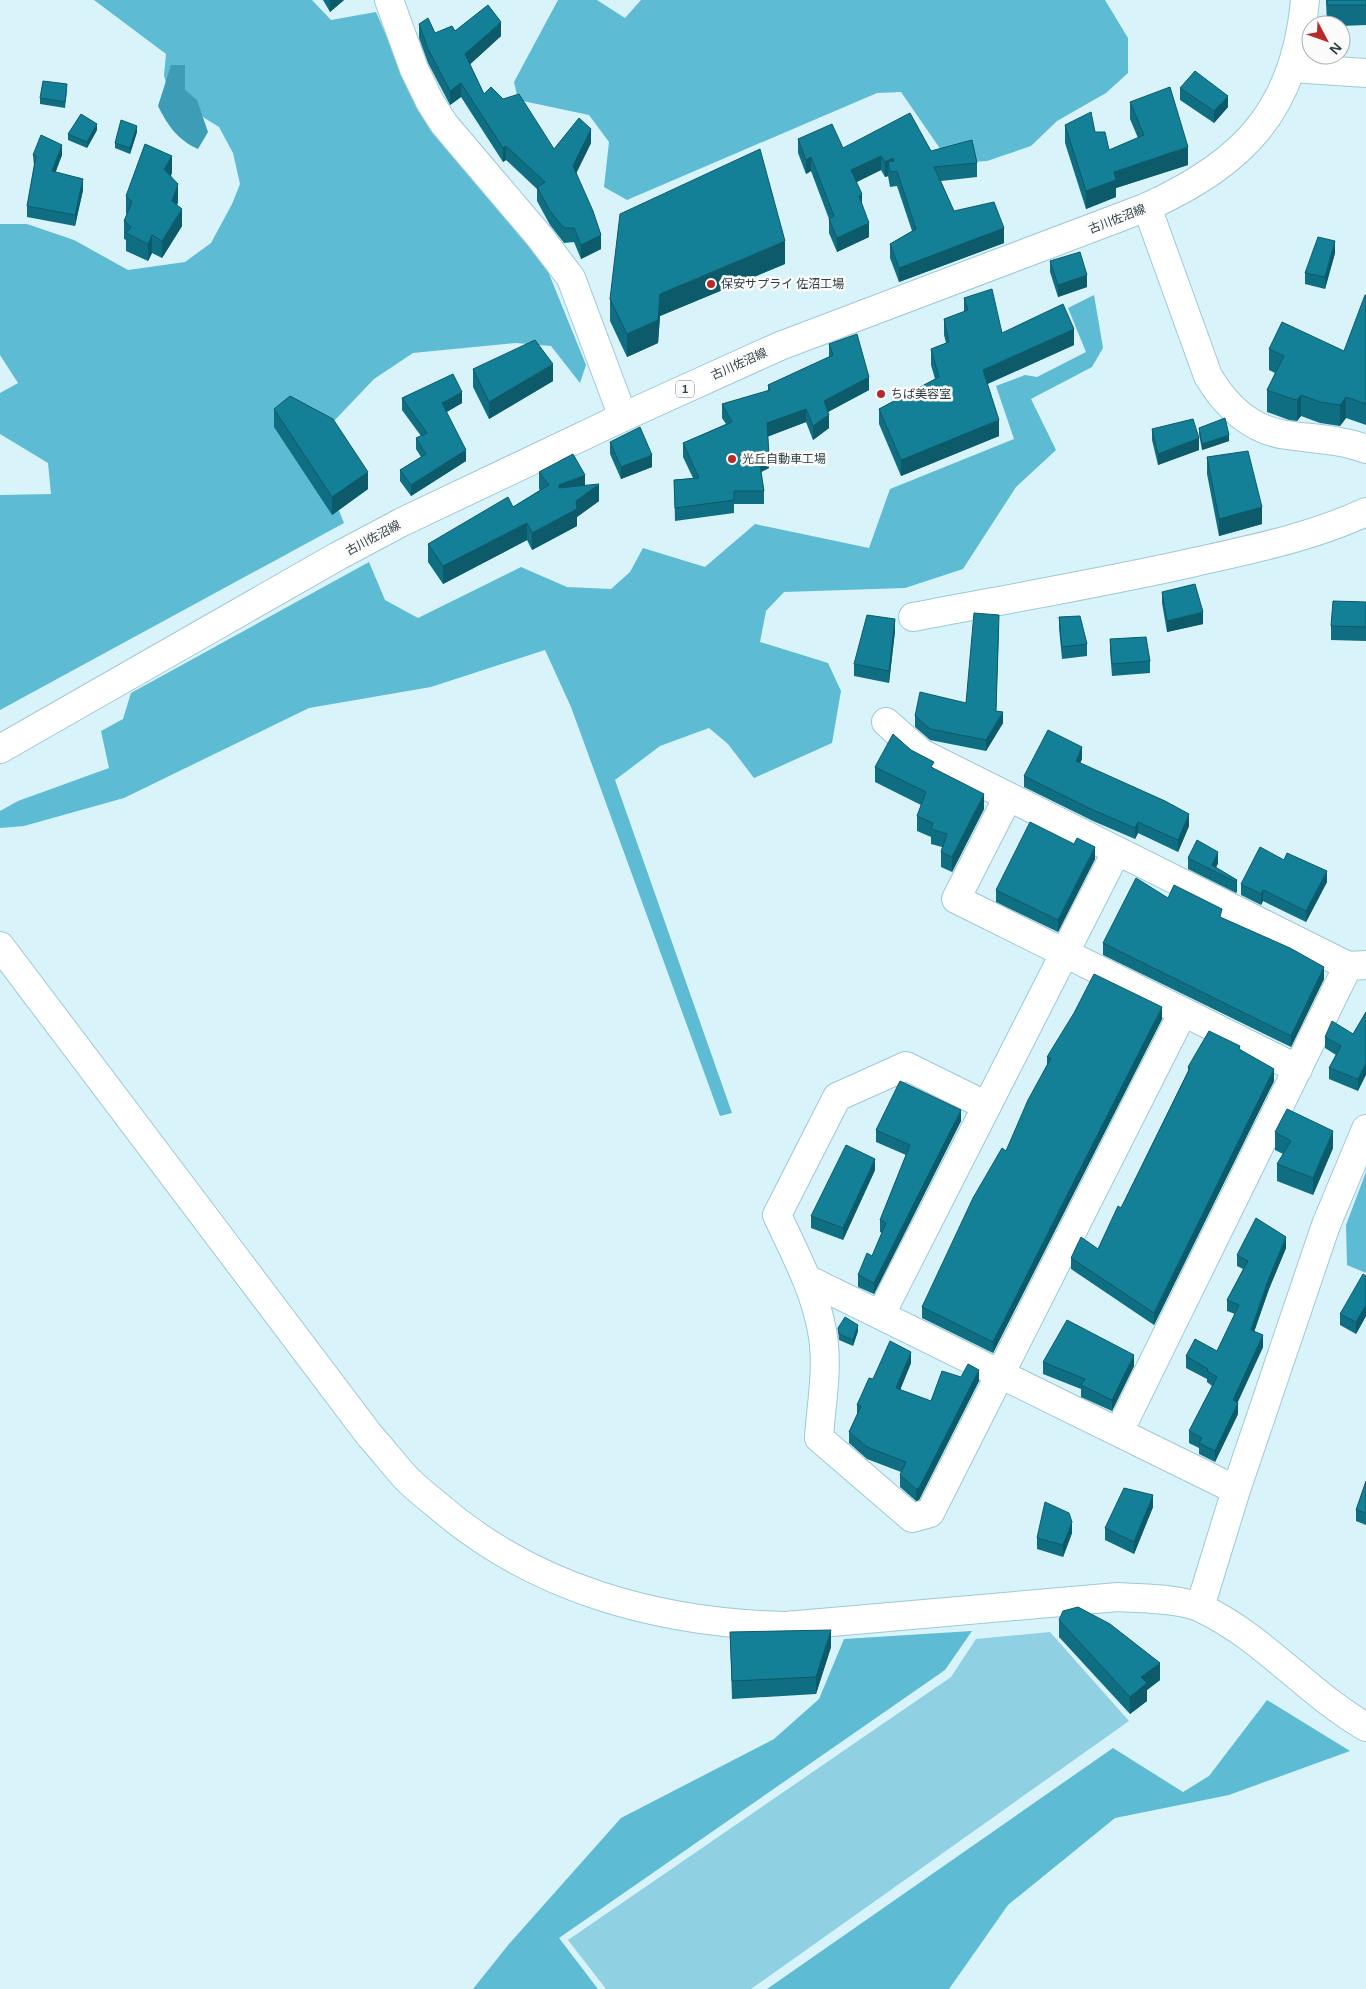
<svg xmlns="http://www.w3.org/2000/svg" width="1366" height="1989" viewBox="0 0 1366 1989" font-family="Helvetica,'Noto Sans JP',sans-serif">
	<rect width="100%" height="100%" fill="#d9f3fb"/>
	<path fill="#8fd0e2" d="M1050 1632 1129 1721 751 1989H606L568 1940 951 1677 976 1639Z"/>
	<path fill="#5dbbd4" d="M94 0H312L331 20 376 12 418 108 443 144 532 242 545 264 586 365 580 383 551 346 516 343 413 353 374 379 312 444 344 523 0 710V495L51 494 48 463 0 434V393L18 383 0 355V224H27L74 240 128 270 185 262 211 243 232 204 240 184 233 153 219 127 169 96 164 75 166 54Z
		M558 0H597L625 18 641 0H1105L1128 38V73L1106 93 1057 121 1031 146 987 161 950 163 901 92 877 93 627 200 604 187 609 142 589 115 518 100 514 82Z
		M1094 295 1103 348 1092 367 1031 399 1056 450 1016 487 963 569 905 588 784 592 766 611 760 642 828 663 841 691 832 743 754 778 728 744 709 728 660 746 615 780 732 1113 720 1116 571 707 545 650 431 687 309 708 124 798 24 826 0 828V811L18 801 109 768 101 731 123 719 131 693 369 562 385 600 418 618 521 567 567 587 611 589 630 572 643 548 705 567 755 524 869 548 890 489 1014 439 996 386 1025 375 1037 377 1086 352 1068 308Z
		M1366 1172V1273L1347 1265 1346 1225Z
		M972 1631 945 1670 559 1938 598 1989H473L509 1944 621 1818 774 1739 819 1699 844 1639Z
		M1267 1700 1350 1751 1229 1795 1115 1818 1008 1905 949 1989H767L1113 1748 1183 1792 1209 1776Z"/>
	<path fill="#3d9db6" d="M171 65H185V90L197 100 208 132 198 149C178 140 168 126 158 106Z"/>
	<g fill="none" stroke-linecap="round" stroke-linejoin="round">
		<g stroke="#9ec9d6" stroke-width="30">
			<path id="minor" d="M389 0 414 69 430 102 444 124 539 236 571 278 623 417
				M1292 68 1366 73
				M1147 207 1208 376C1225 405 1251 430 1286 435 1313 439 1340 439 1366 449
				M913 617C1007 599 1102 583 1195 562 1253 549 1312 537 1366 512
				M886 722 921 753 1348 966 1366 965
				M1008 797 956 899 1298 1069
				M0 946 370 1436C383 1450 394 1465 407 1479 416 1488 426 1496 436 1504 533 1589 658 1623 786 1626L1118 1597C1142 1599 1179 1598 1201 1608 1263 1637 1307 1693 1366 1727
				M987 1106 906 1066 837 1097 777 1215C794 1252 815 1290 822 1331 829 1366 821 1404 819 1438L912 1518 930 1513 1183 1012
				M807 1279 1236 1490
				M881 1314 1116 852
				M1119 1432 1348 966
				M1200 1607 1236 1490 1326 1225 1366 1129"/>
		</g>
		<g stroke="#9ec9d6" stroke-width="30">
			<path id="major" d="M0 749 338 556 402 522 623 417 780 346 1147 207C1244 163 1295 110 1305 0"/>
		</g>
		<use href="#minor" stroke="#fff" stroke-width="28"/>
		<use href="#major" stroke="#fff" stroke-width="28"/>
	</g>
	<path fill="#106e83" d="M323 0H344L330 12Z
		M1326 0H1366V25L1341 26V25H1327Z
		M419 24 435 33 455 31 501 36 470 64 484 94 554 149 591 143 576 173 601 249 581 259 574 242 564 243 550 225 537 201V189L506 160 503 162 461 97 450 105 428 63 419 38Z
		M1180 88 1228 107 1214 123 1180 100Z
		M67 90 65 108 40 104V98Z
		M1130 102 1188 165 1116 188V197L1086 209 1065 143V125L1095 132 1109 150 1138 138 1130 119Z
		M97 130 87 148 68 140V134Z
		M137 132 130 154 115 148V143Z
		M798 139 843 148 931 151 977 163V177L941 181 954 211 1004 243 899 282 890 258V244L912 231 897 186 890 187 888 176 885 177 881 170 856 182 869 237 837 252 829 233V219L811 171 806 174 798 153Z
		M33 155H62L55 172 83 190 75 226 27 217V206L34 166Z
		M172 173 171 176 178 202 177 205 182 226 162 258 152 253 148 261 126 251V240L124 239V221L127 214 126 213V196Z
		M1335 253 1325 289 1305 284V273Z
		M1050 261 1087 287 1058 297 1050 272Z
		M785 264 660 316 658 343 627 357 610 321V299Z
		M1366 295V425L1346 418 1340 426 1320 423 1301 416 1297 421 1289 420 1267 412V390L1275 373 1269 370V349L1344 351Z
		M964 298 1002 333 1074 345 987 384 999 436 901 476 879 424V409L935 379 931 365V349L946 343 944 335V319L964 312Z
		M829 344 869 390 828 412 829 428 813 440 806 422 768 436 769 468 761 472 764 491V504H734V513L675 521 674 480 693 478 683 457V443L726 424 722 418V404L768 391V385L829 357Z
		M473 369 553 381 489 419 473 387Z
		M402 398 462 403 446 412 466 461 411 496 400 481V470L421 457 416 449V438L421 436 402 410Z
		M274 409 368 489 332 515 274 427Z
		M1199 428 1229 441 1202 450 1199 434Z
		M1152 429 1199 450 1158 465 1152 440Z
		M610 442 652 467 621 479 610 454Z
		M1207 457 1262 524 1219 536 1207 474Z
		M539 472 585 485 599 501 577 517V526L532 550 527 540 443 584 428 562V544L513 507 540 490 539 489Z
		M1162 592 1203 624 1167 632 1162 603Z
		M1366 602V641L1331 640V626Z
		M1059 617 1087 644V656L1062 659 1059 628Z
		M999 626 996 711 1003 723 986 751 930 740 915 727V716L966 703Z
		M895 631 889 683 854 676V664Z
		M1110 639 1150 661V673L1112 676 1110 650Z
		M911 750 984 809 952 872 941 867V852L942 847 931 844V837L917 831V816L921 805 875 782V767Z
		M1082 759 1080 763 1189 826 1178 852 1138 833 1135 839 1093 821 1024 787V776Z
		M1188 858 1218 863 1216 868 1237 880V891L1236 893 1188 869Z
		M1095 859 1058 932 996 902V890Z
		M1327 882 1306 922 1263 901 1261 905 1241 895V884Z
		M1168 898 1222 918 1324 979 1291 1047 1103 955V943Z
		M1366 1012 1358 1091 1329 1079V1068L1336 1055 1325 1048V1037L1353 1034Z
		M1162 1019 993 1353 922 1318V1307L1006 1151 1047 1065V1057Z
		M1240 1049 1274 1081 1154 1325 1071 1269V1258L1098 1249 1121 1208 1188 1071V1067Z
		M961 1121 874 1294 858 1287V1275L872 1256 882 1233 880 1232V1220L906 1155 876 1142V1130Z
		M1275 1132 1333 1148 1313 1195 1277 1181V1164L1283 1154 1275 1150Z
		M875 1170 843 1240 811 1228V1216Z
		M1286 1248 1269 1289 1254 1331 1263 1347 1238 1402V1414L1215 1462 1199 1454V1448L1189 1443V1431L1212 1386 1207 1382V1379L1186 1368V1356L1217 1351 1235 1314 1227 1311V1300L1243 1269 1237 1266V1255Z
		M1366 1276V1316L1356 1334 1340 1325V1314Z
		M838 1328 858 1331 853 1346 839 1340Z
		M1043 1362 1134 1366 1112 1411 1081 1397V1389L1043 1374Z
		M911 1363 900 1390 931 1401 961 1377 979 1381 919 1500 916 1501 900 1487V1475L901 1472 867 1459 849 1443V1432L857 1415V1405L873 1379Z
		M1366 1481V1525L1356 1521V1510Z
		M1153 1507 1134 1554 1105 1540V1528Z
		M1072 1533 1063 1557 1037 1549V1538Z
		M1059 1620 1160 1680 1147 1690V1701L1130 1714 1059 1637Z
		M730 1632 831 1647 816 1694 732 1699Z"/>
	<path fill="#0d5a6a" d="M330 0H344L330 12Z
		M501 22V36L465 69V54Z
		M461 83V97L450 105V91Z
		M1228 96V107L1214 123V111Z
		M97 124V130L87 148V142Z
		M137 126V132L130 154V148Z
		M591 129V143L573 180V166Z
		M62 145V155L52 182V171Z
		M506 146V160L503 162V148Z
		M1188 147V165L1116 188V197L1086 209V191L1114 172Z
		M172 156V173L164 187V169Z
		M881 156V170L851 185V170Z
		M811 157V171L806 174V160Z
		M893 158V172L888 162V176L885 177V162Z
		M83 179V190L75 226V215Z
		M178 184V202L172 218V201Z
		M862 194V209L859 196Z
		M182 209V226L162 258V241Z
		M869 223V237L837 252V238Z
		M1004 228V243L899 282V268Z
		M152 235V253L148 261V244Z
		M601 235V249L581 259V245Z
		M785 241V264L660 316 658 343 627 357V334L660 294Z
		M1335 241V253L1325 289V277Z
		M1087 275V287L1058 297V285Z
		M1074 329V345L983 386V370Z
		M553 364V381L489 419V402Z
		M869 377V390L824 414V401Z
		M462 392V403L442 415V403Z
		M1301 395V416L1297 421V400Z
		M1346 397V418L1340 426V405Z
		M806 409V422L767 437V423Z
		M829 415V428L813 440V426Z
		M999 420V436L901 476V460Z
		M1229 435V441L1202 450V444Z
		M1199 438V450L1158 465V454Z
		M466 450V461L411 496V485Z
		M652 455V467L621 479V467Z
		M769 455V468L759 473V459Z
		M368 472V489L332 515V497Z
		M585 475V492L559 502V485Z
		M599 484V501L577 517V526L532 550V533Z
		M1262 507V524L1219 536V519Z
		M527 523V540L443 584V566Z
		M1203 612V624L1167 632V621Z
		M895 619V631L889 683V671Z
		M1003 712V723L986 751V740Z
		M1082 747V759L1076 772V761Z
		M984 794V809L952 872V857Z
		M1189 814V826L1178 852V840Z
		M1138 822V833L1135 839V828Z
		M1095 847V859L1058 932V920Z
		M1218 852V863L1214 871 1212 865Z
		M1327 871V882L1306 922V911Z
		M1237 880V891L1236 893V882Z
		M1263 890V901L1261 905V894Z
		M1324 967V979L1291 1047V1036Z
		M1162 1007V1019L993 1353V1342Z
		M1366 1063V1075L1358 1091V1079Z
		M1274 1069V1081L1154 1325V1313Z
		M961 1110V1121L874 1294V1283Z
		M1333 1131V1148L1313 1195V1178Z
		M875 1159V1170L843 1240V1228Z
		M1286 1237V1248L1269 1289 1251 1341V1330L1269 1278Z
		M1366 1305V1316L1356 1334V1322Z
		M858 1325V1331L853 1346V1340Z
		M1263 1335V1347L1233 1411V1400Z
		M911 1352V1363L896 1400V1388Z
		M1134 1355V1366L1112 1411V1400Z
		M979 1370V1381L919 1500 916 1501V1489Z
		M1238 1403V1414L1215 1462V1451Z
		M1153 1495V1507L1134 1554V1542Z
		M1072 1522V1533L1063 1557V1545Z
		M831 1630V1647L816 1694V1677Z
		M1160 1663V1680L1147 1690V1701L1130 1714V1697L1141 1677Z"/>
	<path fill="#138098" stroke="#0d5a6a" d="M1327 0H1366V5H1327Z
		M488 5 501 22 465 54 484 94 491 87 503 99 519 94 554 149 579 118 591 129 573 166 593 211 601 235 581 245 574 228H564L550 211 537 187 545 182 506 146 503 148 461 83 450 91 428 49 419 24 428 18 435 33 452 26 455 31Z
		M1195 71 1228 96 1214 111 1180 88Z
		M43 81 67 84 65 102 40 98Z
		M1170 87 1188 147 1114 172 1116 180 1086 191 1065 125 1091 112 1095 132H1105L1109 150 1144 135 1130 102Z
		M910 113 931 151 972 140 977 163 934 167 954 211 994 202 1004 228 899 268 890 244 916 229 897 171 890 172 888 162 894 161 893 158 885 162 881 156 851 170 862 194 859 196 869 223 837 238 829 219 834 216 811 157 806 160 798 139 832 124 843 148Z
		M81 114 97 124 87 142 68 134Z
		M121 120 137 126 130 148 115 143Z
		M41 135 62 145 52 171 83 179 75 215 27 206 36 156 33 155Z
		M145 144 172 156 164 169 178 184 172 201 182 209 162 241 152 235 148 244 126 233 131 227 124 221 132 202 126 196Z
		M760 149 785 241 660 294 658 320 627 334 610 299 620 214Z
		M1318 237 1335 241 1325 277 1305 273Z
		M1080 252 1087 275 1058 285 1050 261Z
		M992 289 1002 333 1063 304 1074 329 983 370 999 420 901 460 879 409 939 377 931 349 949 342 944 319 968 310 964 298Z
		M1365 295H1366V404L1346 397 1340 405 1320 402 1301 395 1297 400 1289 398 1267 390 1284 356 1269 349 1282 322 1344 351Z
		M857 334 869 377 824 401 829 415 813 426 806 409 767 423 769 455 759 459 764 491H734V500L675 508 674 480 699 478 683 443 732 422 722 404 770 390 768 385 833 355 829 344Z
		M535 340 553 364 489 402 473 369Z
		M453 374 462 392 442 403 466 450 411 485 400 470 426 454 416 438 427 433 402 398Z
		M290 396 333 419 368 472 332 497 274 409Z
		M1225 418 1229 435 1202 444 1199 428Z
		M1193 419 1199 438 1158 454 1152 429Z
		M640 427 652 455 621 467 610 442Z
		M1248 451 1262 507 1219 519 1207 457Z
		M573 454 585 475 559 485V488L599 484 576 501 577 509 532 533 527 523 443 566 428 544 508 497 513 507 549 485 539 472Z
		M1195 584 1203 612 1167 621 1162 592Z
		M1333 601 1366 602V627L1331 626Z
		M974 613 999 615 996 711 1003 712 986 740 930 729 915 716 920 692 966 703Z
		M867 615 895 619 889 671 854 664Z
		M1080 616 1087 644 1062 647 1059 617Z
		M1146 637 1150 661 1112 664 1110 639Z
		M1048 730 1082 747 1076 761 1165 801 1189 814 1178 840 1138 822 1135 828 1093 810 1024 776Z
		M893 734 911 750 934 762 931 767 984 794 952 857 941 852 947 834 931 829 933 823 917 816 926 792 875 767Z
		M1030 822 1074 844 1077 838 1095 847 1058 920 996 890Z
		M1197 840 1218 852 1212 865 1237 880 1236 882 1188 858Z
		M1260 847 1284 860 1287 853 1327 871 1306 911 1263 890 1261 894 1241 884Z
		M1136 878 1168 898 1174 885 1222 909 1220 917 1290 948 1324 967 1291 1036 1103 943Z
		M1094 974 1162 1007 993 1342 922 1307 973 1198 1002 1148 1006 1151 1028 1100 1051 1058 1047 1057 1074 1013Z
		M1366 1012V1063L1358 1079 1329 1068 1341 1046 1325 1037 1332 1021 1353 1034Z
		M1209 1031 1240 1046 1239 1049 1274 1069 1154 1313 1071 1258 1081 1237 1098 1249 1118 1206 1121 1208 1190 1068 1188 1067Z
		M900 1081 961 1110 874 1283 858 1275 867 1253 872 1256 886 1223 880 1220 910 1145 876 1130Z
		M1287 1109 1333 1131 1313 1178 1277 1164 1291 1141 1275 1132Z
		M846 1145 875 1159 843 1228 811 1216Z
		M1256 1218 1286 1237 1269 1278 1251 1330 1263 1335 1233 1400 1238 1403 1215 1451 1199 1443 1202 1438 1189 1431 1217 1377 1207 1371 1208 1369 1186 1356 1195 1339 1217 1351 1239 1305 1227 1300 1248 1261 1237 1255Z
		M1363 1274 1366 1276V1305L1356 1322 1340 1314Z
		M845 1317 858 1325 853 1340 839 1334 838 1328Z
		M1067 1320 1134 1355 1112 1400 1081 1385 1085 1379 1043 1362Z
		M890 1341 911 1352 896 1388 931 1401 942 1371 961 1377 968 1364 979 1370 919 1488 916 1489 900 1475 906 1462 867 1447 849 1432 861 1406 857 1405 869 1378 873 1379Z
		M1366 1481V1513L1356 1510Z
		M1124 1488 1153 1495 1134 1542 1105 1528Z
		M1045 1502 1069 1513 1072 1522 1063 1545 1037 1538Z
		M1078 1607 1110 1624 1160 1663 1141 1677 1147 1683 1130 1697 1059 1620 1063 1611Z
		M831 1630 816 1677 732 1681 730 1632Z"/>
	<g fill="#b92929" stroke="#fbfbfb" stroke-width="2">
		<circle cx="711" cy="284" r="5"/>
		<circle cx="881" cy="394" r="5"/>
		<circle cx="732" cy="459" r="5"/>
	</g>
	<g text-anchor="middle" stroke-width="5" stroke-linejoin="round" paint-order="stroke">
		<rect fill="#fbfbfb" stroke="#6c787c" stroke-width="1" x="676" y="380.5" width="18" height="17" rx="4"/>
		<g font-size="11" font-weight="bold" fill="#2e4045">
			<text x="685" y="393">1</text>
		</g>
		<g font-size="12" fill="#2e4045" stroke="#fbfbfb">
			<text transform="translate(1117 219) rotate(-21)" y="4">古川佐沼線</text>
			<text transform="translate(739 364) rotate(-24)" y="4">古川佐沼線</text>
			<text transform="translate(373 538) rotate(-28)" y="4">古川佐沼線</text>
		</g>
		<g font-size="12" fill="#2e4045" stroke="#fbfbfb" text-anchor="start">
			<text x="721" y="288">保安サプライ 佐沼工場</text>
			<text x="891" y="398">ちば美容室</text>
			<text x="742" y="463">光丘自動車工場</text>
		</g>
	</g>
	<g transform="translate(1326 40) rotate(131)"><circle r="24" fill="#fbfbfb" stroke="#a9b0b2"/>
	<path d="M0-4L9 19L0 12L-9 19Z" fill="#b92929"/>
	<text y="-8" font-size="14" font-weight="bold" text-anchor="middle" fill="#2e4045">N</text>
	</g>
</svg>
